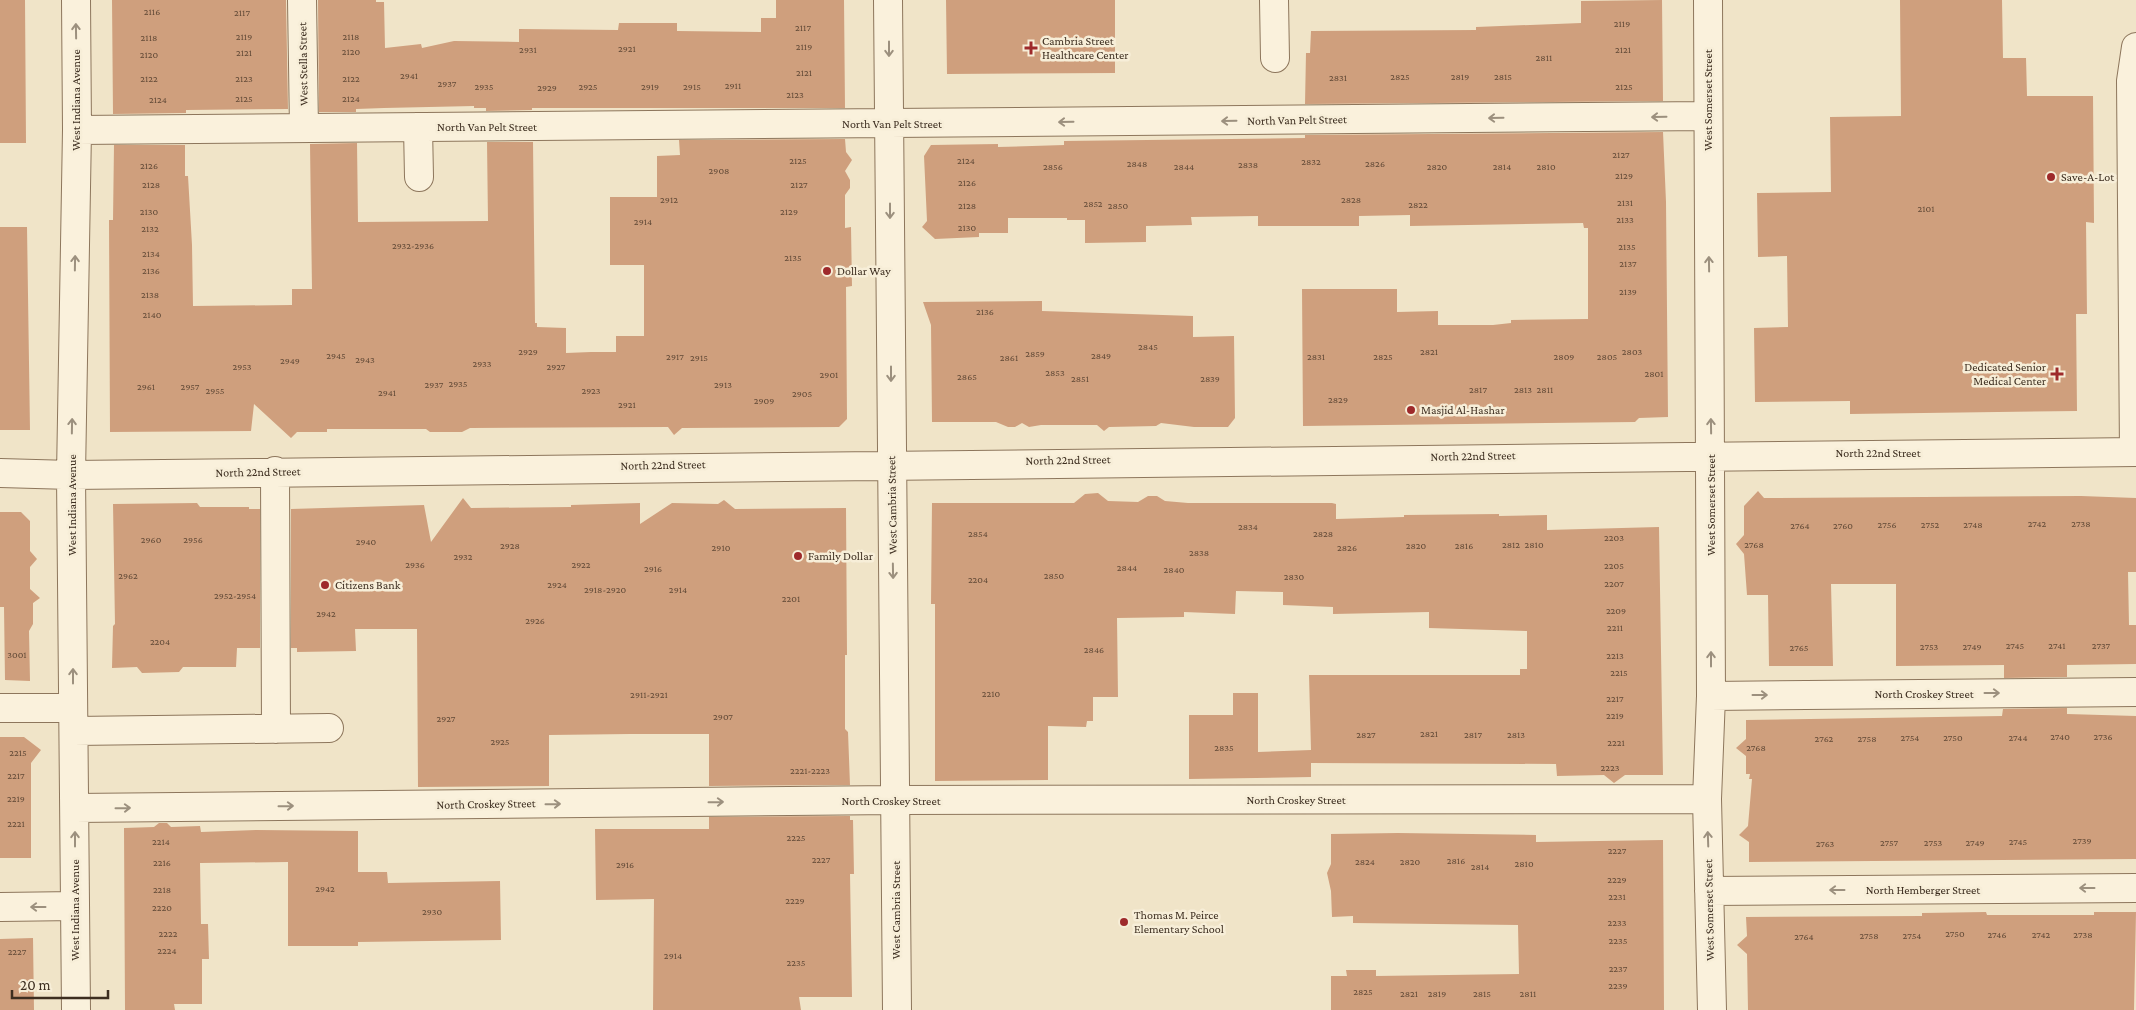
<svg xmlns="http://www.w3.org/2000/svg" width="2136" height="1010" viewBox="0 0 2136 1010" font-family="'Crimson Pro',serif">
	<rect width="100%" height="100%" fill="#f0e4c8"/>
	<path fill="#cf9f7d" d="M0 0H25L26 143H0Z
		M112 0H286L288 109 186 110V113L113 114Z
		M318 0H376V2H384L385 48 421 44 422 48 454 41 519 42V29L618 30 619 23H677V31L761 32V18H776V0H844L845 108H532V110L486 111V108H474V106L384 108 356 109V112H319Z
		M946 0H1115V73L947 74Z
		M1662 0 1663 101 1305 104 1306 53H1310L1311 31 1476 30V27L1581 23V1Z
		M1900 0H2002L2003 58H2026L2027 96H2093L2094 223 2086 222 2087 314H2076L2077 411 1850 414V401L1755 402 1754 328 1788 327 1787 256 1758 257 1757 193 1831 192 1830 117 1901 116Z
		M1663 132 1666 202 1668 417 1639 418 1635 422 1303 426 1302 289H1397V312L1438 311V325H1493L1511 323V320L1588 319V228H1584L1583 223 1410 226V215L1359 216V226H1258V216L1191 217 1192 225 1146 226V242L1085 243V220H1067V218H1008V233H979V237L935 239 922 227 927 221 924 156 931 145 998 144V147L1064 145V141L1305 138V135Z
		M845 139 846 152 852 160 845 171 850 180V188L845 195V228L851 227 852 286 846 287 847 419 839 427 682 428 674 435 668 427 470 428 462 432H430L426 429H327V432H297L291 438 254 404 251 431 110 432 109 220H113L114 145H185V176H188L192 245 193 306 292 305V289H312L310 144 357 143 358 222 488 221 487 142H533L535 323H537V327L566 328V353L591 352H616V336H644V265H610V197H657V156L680 155 679 140Z
		M0 227H27L30 430H0Z
		M1042 301V311L1193 316V337L1234 336 1235 418 1228 427H1194L1161 423 1156 426 1109 427 1104 431 1097 425H1041L1029 427 1022 423 1015 427H1008L996 422H932L931 325 923 302Z
		M1758 491 1764 498 2081 496 2136 498V572H2128L2129 625H2136V664L2067 665V677L2004 678V665L1896 666V584H1831L1833 666H1769L1768 595H1747L1744 554 1736 544 1744 535V506Z
		M1098 493 1108 501 1138 502 1148 496H1157L1165 501 1188 503H1332L1336 504V519L1404 517V515L1499 514V516L1547 515V530L1659 527 1663 775H1625L1614 783 1604 775 1557 776 1556 764 1311 763V757V777L1189 779V715H1233V693H1258V752L1311 750 1309 675H1520V669H1527V631L1429 628V612L1333 614V607L1283 605V592L1236 591 1235 614 1184 612V617L1117 618 1118 697H1093V721H1087L1086 727 1048 726V780L935 781V604H931L932 503H1074L1085 494Z
		M463 498 471 508 571 507V505L640 503V524L672 503 718 504 724 500 735 509 846 508 847 655H845V729L848 732 850 785 709 786V734H630L549 735V786L418 787 417 629H355L356 651 297 652V648H291V509L424 505 431 542Z
		M197 503 200 507H249V509H260V648H237L236 667H183L179 672 142 673 137 667 112 668 113 626 115 624 113 504Z
		M0 512H21L30 521V551L37 559 30 567V589L40 598 33 603V624L29 631 30 681 5 680 4 607H0Z
		M2067 708V714L2136 716V859L1749 862V842L1739 835 1748 826 1752 779H1749L1750 774H1746V756L1736 748 1746 739V720L2002 716 2003 709Z
		M0 737H24L41 750 31 763V858H0Z
		M850 816V820H853L854 874H850L852 997H799L801 1010H653L654 899 596 900 595 829H709V817Z
		M159 823H167L171 827 200 826 201 832 257 830 358 831V872H387L388 883 500 881 501 940 358 942V946H288V862L200 863 201 924H208L209 959H202V1004H174L175 1010H125L124 828 154 827Z
		M1398 833 1536 835V842L1663 840 1664 1010H1331V976H1347L1346 970H1376V976L1519 974 1518 925 1353 923V916L1332 917 1331 891 1327 873 1331 864V834Z
		M1986 912 1987 915H2094V912H2136L2134 1010H1748L1747 954 1737 945 1747 936 1746 917 1922 916V913Z
		M33 938 34 1010H0V939Z"/>
	<g fill="none" stroke-linecap="round" stroke-linejoin="round">
		<g stroke="#8d765c" stroke-width="30">
			<path id="minor" d="M76 0 77 130 71 475 76 1010
				M302 0 304 128
				M888 0 897 1010
				M1274 0 1275 58
				M1708 0 1711 696 1707 799 1712 1010
				M418 127 419 177
				M77 130 1708 116
				M2134 452 2131 81 2136 47
				M275 471 276 729
				M0 473 71 475C760 463 1448 455 2136 452
				M1711 696 2136 692
				M0 708H73
				M74 731 329 728
				M75 808 895 800 1707 799
				M1709 891 2136 888
				M0 907 75 906"/>
		</g>
		<use href="#minor" stroke="#faf1dc" stroke-width="28"/>
	</g>
	<defs><path id="oneway-shaft" d="M-6 0H5M1.5-3L5.5 0L1.5 3" fill="none" stroke-width="1.6" stroke-linecap="round" stroke-linejoin="round" transform="scale(1.25)"/></defs>
	<g stroke="#9c907e">
		<use href="#oneway-shaft" transform="translate(76 31) rotate(-91)"/>
		<use href="#oneway-shaft" transform="translate(889 49) rotate(90)"/>
		<use href="#oneway-shaft" transform="translate(1659 117) rotate(179)"/>
		<use href="#oneway-shaft" transform="translate(1496 118) rotate(179)"/>
		<use href="#oneway-shaft" transform="translate(1229 121) rotate(179)"/>
		<use href="#oneway-shaft" transform="translate(1066 122) rotate(179)"/>
		<use href="#oneway-shaft" transform="translate(890 211) rotate(90)"/>
		<use href="#oneway-shaft" transform="translate(75 263) rotate(-89)"/>
		<use href="#oneway-shaft" transform="translate(1709 264) rotate(-91)"/>
		<use href="#oneway-shaft" transform="translate(891 374) rotate(90)"/>
		<use href="#oneway-shaft" transform="translate(72 426) rotate(-89)"/>
		<use href="#oneway-shaft" transform="translate(1711 426) rotate(-91)"/>
		<use href="#oneway-shaft" transform="translate(893 571) rotate(89)"/>
		<use href="#oneway-shaft" transform="translate(1711 659) rotate(-90)"/>
		<use href="#oneway-shaft" transform="translate(73 676) rotate(-90)"/>
		<use href="#oneway-shaft" transform="translate(1992 693)"/>
		<use href="#oneway-shaft" transform="translate(1760 695)"/>
		<use href="#oneway-shaft" transform="translate(716 802) rotate(-1)"/>
		<use href="#oneway-shaft" transform="translate(553 804) rotate(-1)"/>
		<use href="#oneway-shaft" transform="translate(286 806) rotate(-1)"/>
		<use href="#oneway-shaft" transform="translate(123 808) rotate(-1)"/>
		<use href="#oneway-shaft" transform="translate(75 839) rotate(-90)"/>
		<use href="#oneway-shaft" transform="translate(1708 839) rotate(-92)"/>
		<use href="#oneway-shaft" transform="translate(2087 888) rotate(180)"/>
		<use href="#oneway-shaft" transform="translate(1837 890) rotate(180)"/>
		<use href="#oneway-shaft" transform="translate(38 907) rotate(180)"/>
	</g>
	<g fill="#9e2a2b" stroke="#f7eed8" stroke-width="2">
		<path d="M1028.5 40.5h5v5h5v5h-5v5h-5v-5h-5v-5h5z"/>
		<circle cx="2051" cy="177" r="5"/>
		<circle cx="827" cy="271" r="5"/>
		<path d="M2054.5 366.5h5v5h5v5h-5v5h-5v-5h-5v-5h5z"/>
		<circle cx="1411" cy="410" r="5"/>
		<circle cx="798" cy="556" r="5"/>
		<circle cx="325" cy="585" r="5"/>
		<circle cx="1124" cy="922" r="5"/>
	</g>
	<g text-anchor="middle" stroke-width="5" stroke-linejoin="round" paint-order="stroke">
		<g font-size="10" fill="#624a37">
			<text x="152" y="15">2116</text>
			<text x="242" y="16">2117</text>
			<text x="1622" y="27">2119</text>
			<text x="803" y="31">2117</text>
			<text x="244" y="40">2119</text>
			<text x="351" y="40">2118</text>
			<text x="149" y="41">2118</text>
			<text x="804" y="50">2119</text>
			<text x="627" y="52">2921</text>
			<text x="528" y="53">2931</text>
			<text x="1623" y="53">2121</text>
			<text x="351" y="55">2120</text>
			<text x="244" y="56">2121</text>
			<text x="149" y="58">2120</text>
			<text x="1544" y="61">2811</text>
			<text x="804" y="76">2121</text>
			<text x="409" y="79">2941</text>
			<text x="1400" y="80">2825</text>
			<text x="1460" y="80">2819</text>
			<text x="1503" y="80">2815</text>
			<text x="1338" y="81">2831</text>
			<text x="149" y="82">2122</text>
			<text x="244" y="82">2123</text>
			<text x="351" y="82">2122</text>
			<text x="447" y="87">2937</text>
			<text x="733" y="89">2911</text>
			<text x="484" y="90">2935</text>
			<text x="588" y="90">2925</text>
			<text x="650" y="90">2919</text>
			<text x="692" y="90">2915</text>
			<text x="1624" y="90">2125</text>
			<text x="547" y="91">2929</text>
			<text x="795" y="98">2123</text>
			<text x="244" y="102">2125</text>
			<text x="351" y="102">2124</text>
			<text x="158" y="103">2124</text>
			<text x="1621" y="158">2127</text>
			<text x="798" y="164">2125</text>
			<text x="966" y="164">2124</text>
			<text x="1311" y="165">2832</text>
			<text x="1137" y="167">2848</text>
			<text x="1375" y="167">2826</text>
			<text x="1248" y="168">2838</text>
			<text x="149" y="169">2126</text>
			<text x="1053" y="170">2856</text>
			<text x="1184" y="170">2844</text>
			<text x="1437" y="170">2820</text>
			<text x="1502" y="170">2814</text>
			<text x="1546" y="170">2810</text>
			<text x="719" y="174">2908</text>
			<text x="1624" y="179">2129</text>
			<text x="967" y="186">2126</text>
			<text x="151" y="188">2128</text>
			<text x="799" y="188">2127</text>
			<text x="669" y="203">2912</text>
			<text x="1351" y="203">2828</text>
			<text x="1625" y="206">2131</text>
			<text x="1093" y="207">2852</text>
			<text x="1418" y="208">2822</text>
			<text x="967" y="209">2128</text>
			<text x="1118" y="209">2850</text>
			<text x="1926" y="212">2101</text>
			<text x="149" y="215">2130</text>
			<text x="789" y="215">2129</text>
			<text x="1625" y="223">2133</text>
			<text x="643" y="225">2914</text>
			<text x="967" y="231">2130</text>
			<text x="150" y="232">2132</text>
			<text x="413" y="249">2932-2936</text>
			<text x="1627" y="250">2135</text>
			<text x="151" y="257">2134</text>
			<text x="793" y="261">2135</text>
			<text x="1628" y="267">2137</text>
			<text x="151" y="274">2136</text>
			<text x="1628" y="295">2139</text>
			<text x="150" y="298">2138</text>
			<text x="985" y="315">2136</text>
			<text x="152" y="318">2140</text>
			<text x="1148" y="350">2845</text>
			<text x="528" y="355">2929</text>
			<text x="1429" y="355">2821</text>
			<text x="1632" y="355">2803</text>
			<text x="1035" y="357">2859</text>
			<text x="336" y="359">2945</text>
			<text x="1101" y="359">2849</text>
			<text x="675" y="360">2917</text>
			<text x="1316" y="360">2831</text>
			<text x="1383" y="360">2825</text>
			<text x="1564" y="360">2809</text>
			<text x="1607" y="360">2805</text>
			<text x="699" y="361">2915</text>
			<text x="1009" y="361">2861</text>
			<text x="365" y="363">2943</text>
			<text x="290" y="364">2949</text>
			<text x="482" y="367">2933</text>
			<text x="242" y="370">2953</text>
			<text x="556" y="370">2927</text>
			<text x="1055" y="376">2853</text>
			<text x="1654" y="377">2801</text>
			<text x="829" y="378">2901</text>
			<text x="967" y="380">2865</text>
			<text x="1080" y="382">2851</text>
			<text x="1210" y="382">2839</text>
			<text x="458" y="387">2935</text>
			<text x="434" y="388">2937</text>
			<text x="723" y="388">2913</text>
			<text x="146" y="390">2961</text>
			<text x="190" y="390">2957</text>
			<text x="1478" y="393">2817</text>
			<text x="1523" y="393">2813</text>
			<text x="1545" y="393">2811</text>
			<text x="215" y="394">2955</text>
			<text x="591" y="394">2923</text>
			<text x="387" y="396">2941</text>
			<text x="802" y="397">2905</text>
			<text x="1338" y="403">2829</text>
			<text x="764" y="404">2909</text>
			<text x="627" y="408">2921</text>
			<text x="2037" y="527">2742</text>
			<text x="2081" y="527">2738</text>
			<text x="1887" y="528">2756</text>
			<text x="1930" y="528">2752</text>
			<text x="1973" y="528">2748</text>
			<text x="1800" y="529">2764</text>
			<text x="1843" y="529">2760</text>
			<text x="1248" y="530">2834</text>
			<text x="978" y="537">2854</text>
			<text x="1323" y="537">2828</text>
			<text x="1614" y="541">2203</text>
			<text x="151" y="543">2960</text>
			<text x="193" y="543">2956</text>
			<text x="366" y="545">2940</text>
			<text x="1511" y="548">2812</text>
			<text x="1534" y="548">2810</text>
			<text x="1754" y="548">2768</text>
			<text x="510" y="549">2928</text>
			<text x="1416" y="549">2820</text>
			<text x="1464" y="549">2816</text>
			<text x="721" y="551">2910</text>
			<text x="1347" y="551">2826</text>
			<text x="1199" y="556">2838</text>
			<text x="463" y="560">2932</text>
			<text x="415" y="568">2936</text>
			<text x="581" y="568">2922</text>
			<text x="1614" y="569">2205</text>
			<text x="1127" y="571">2844</text>
			<text x="653" y="572">2916</text>
			<text x="1174" y="573">2840</text>
			<text x="128" y="579">2962</text>
			<text x="1054" y="579">2850</text>
			<text x="1294" y="580">2830</text>
			<text x="978" y="583">2204</text>
			<text x="1614" y="587">2207</text>
			<text x="557" y="588">2924</text>
			<text x="605" y="593">2918-2920</text>
			<text x="678" y="593">2914</text>
			<text x="235" y="599">2952-2954</text>
			<text x="791" y="602">2201</text>
			<text x="1616" y="614">2209</text>
			<text x="326" y="617">2942</text>
			<text x="535" y="624">2926</text>
			<text x="1615" y="631">2211</text>
			<text x="160" y="645">2204</text>
			<text x="2015" y="649">2745</text>
			<text x="2057" y="649">2741</text>
			<text x="2101" y="649">2737</text>
			<text x="1929" y="650">2753</text>
			<text x="1972" y="650">2749</text>
			<text x="1799" y="651">2765</text>
			<text x="1094" y="653">2846</text>
			<text x="17" y="658">3001</text>
			<text x="1615" y="659">2213</text>
			<text x="1619" y="676">2215</text>
			<text x="991" y="697">2210</text>
			<text x="649" y="698">2911-2921</text>
			<text x="1615" y="702">2217</text>
			<text x="1615" y="719">2219</text>
			<text x="723" y="720">2907</text>
			<text x="446" y="722">2927</text>
			<text x="1429" y="737">2821</text>
			<text x="1366" y="738">2827</text>
			<text x="1473" y="738">2817</text>
			<text x="1516" y="738">2813</text>
			<text x="2060" y="740">2740</text>
			<text x="2103" y="740">2736</text>
			<text x="1910" y="741">2754</text>
			<text x="1953" y="741">2750</text>
			<text x="2018" y="741">2744</text>
			<text x="1824" y="742">2762</text>
			<text x="1867" y="742">2758</text>
			<text x="500" y="745">2925</text>
			<text x="1616" y="746">2221</text>
			<text x="1224" y="751">2835</text>
			<text x="1756" y="751">2768</text>
			<text x="18" y="756">2215</text>
			<text x="1610" y="771">2223</text>
			<text x="810" y="774">2221-2223</text>
			<text x="16" y="779">2217</text>
			<text x="16" y="802">2219</text>
			<text x="16" y="827">2221</text>
			<text x="796" y="841">2225</text>
			<text x="2082" y="844">2739</text>
			<text x="161" y="845">2214</text>
			<text x="2018" y="845">2745</text>
			<text x="1889" y="846">2757</text>
			<text x="1933" y="846">2753</text>
			<text x="1975" y="846">2749</text>
			<text x="1825" y="847">2763</text>
			<text x="1617" y="854">2227</text>
			<text x="821" y="863">2227</text>
			<text x="1456" y="864">2816</text>
			<text x="1365" y="865">2824</text>
			<text x="1410" y="865">2820</text>
			<text x="162" y="866">2216</text>
			<text x="1524" y="867">2810</text>
			<text x="625" y="868">2916</text>
			<text x="1480" y="870">2814</text>
			<text x="1617" y="883">2229</text>
			<text x="325" y="892">2942</text>
			<text x="162" y="893">2218</text>
			<text x="1617" y="900">2231</text>
			<text x="795" y="904">2229</text>
			<text x="162" y="911">2220</text>
			<text x="432" y="915">2930</text>
			<text x="1617" y="926">2233</text>
			<text x="168" y="937">2222</text>
			<text x="1955" y="937">2750</text>
			<text x="1997" y="938">2746</text>
			<text x="2041" y="938">2742</text>
			<text x="2083" y="938">2738</text>
			<text x="1869" y="939">2758</text>
			<text x="1912" y="939">2754</text>
			<text x="1804" y="940">2764</text>
			<text x="1618" y="944">2235</text>
			<text x="167" y="954">2224</text>
			<text x="17" y="955">2227</text>
			<text x="673" y="959">2914</text>
			<text x="796" y="966">2235</text>
			<text x="1618" y="972">2237</text>
			<text x="1618" y="989">2239</text>
			<text x="1363" y="995">2825</text>
			<text x="1409" y="997">2821</text>
			<text x="1437" y="997">2819</text>
			<text x="1482" y="997">2815</text>
			<text x="1528" y="997">2811</text>
		</g>
		<g font-size="12" fill="#3d2e20" stroke="#f7eed8" text-anchor="start">
			<text x="1042" y="45">Cambria Street<tspan x="1042" dy="14">Healthcare Center</tspan></text>
			<text x="2061" y="181">Save-A-Lot</text>
			<text x="837" y="275">Dollar Way</text>
			<text x="2046" y="371" text-anchor="end">Dedicated Senior<tspan x="2046" dy="14">Medical Center</tspan></text>
			<text x="1421" y="414">Masjid Al-Hashar</text>
			<text x="808" y="560">Family Dollar</text>
			<text x="335" y="589">Citizens Bank</text>
			<text x="1134" y="919">Thomas M. Peirce<tspan x="1134" dy="14">Elementary School</tspan></text>
		</g>
		<g font-size="12" fill="#3d2e20" stroke="#f7eed8">
			<text transform="translate(303 64) rotate(-91)" y="4">West Stella Street</text>
			<text transform="translate(76 100) rotate(-90)" y="4">West Indiana Avenue</text>
			<text transform="translate(1708 100) rotate(-90)" y="4">West Somerset Street</text>
			<text transform="translate(1297 120) rotate(-1)" y="4">North Van Pelt Street</text>
			<text x="892" y="128">North Van Pelt Street</text>
			<text x="487" y="131">North Van Pelt Street</text>
			<text x="1878" y="457">North 22nd Street</text>
			<text transform="translate(1473 456) rotate(-1)" y="4">North 22nd Street</text>
			<text transform="translate(1068 460) rotate(-1)" y="4">North 22nd Street</text>
			<text transform="translate(663 465) rotate(-1)" y="4">North 22nd Street</text>
			<text transform="translate(258 472) rotate(-1)" y="4">North 22nd Street</text>
			<text transform="translate(72 505) rotate(-90)" y="4">West Indiana Avenue</text>
			<text transform="translate(892 505) rotate(-91)" y="4">West Cambria Street</text>
			<text transform="translate(1711 505) rotate(-90)" y="4">West Somerset Street</text>
			<text x="1924" y="698">North Croskey Street</text>
			<text x="1296" y="804">North Croskey Street</text>
			<text x="891" y="805">North Croskey Street</text>
			<text transform="translate(486 804) rotate(-1)" y="4">North Croskey Street</text>
			<text x="1923" y="894">North Hemberger Street</text>
			<text transform="translate(75 910) rotate(-90)" y="4">West Indiana Avenue</text>
			<text transform="translate(896 910) rotate(-90)" y="4">West Cambria Street</text>
			<text transform="translate(1709 910) rotate(-91)" y="4">West Somerset Street</text>
		</g>
	</g>
	<path d="M12 990v8h96v-8" fill="none" stroke="#3d2e20" stroke-width="2.5"/>
	<text x="20" y="990" font-size="15" fill="#3d2e20" stroke="#f7eed8" stroke-width="4" paint-order="stroke">20 m</text>
</svg>
